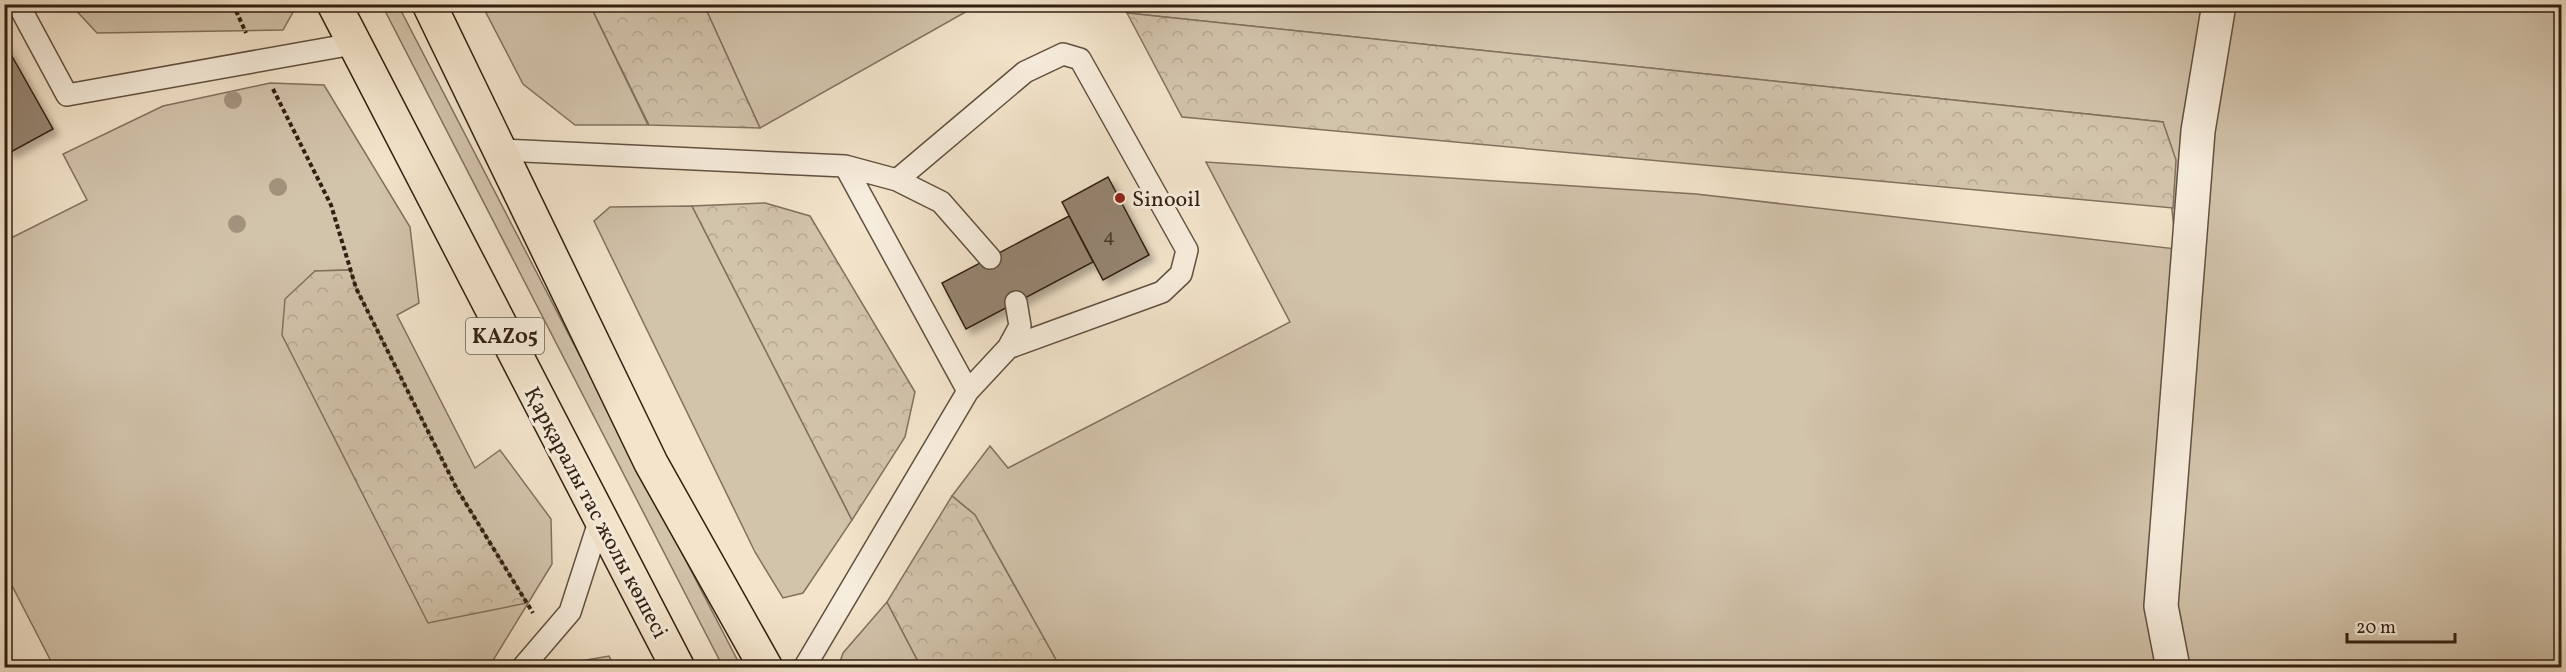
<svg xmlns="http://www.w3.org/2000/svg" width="2566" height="672" viewBox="0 0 2566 672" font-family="Vollkorn,serif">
	<defs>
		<pattern id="forest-crowns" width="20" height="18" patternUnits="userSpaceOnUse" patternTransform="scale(1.5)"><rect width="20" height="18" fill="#d2c3ab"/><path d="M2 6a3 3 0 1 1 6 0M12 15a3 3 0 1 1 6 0" fill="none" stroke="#b5a792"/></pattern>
		<filter id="shadow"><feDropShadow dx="5.5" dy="5.5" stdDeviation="3" flood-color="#0004"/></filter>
	</defs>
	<rect width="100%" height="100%" fill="#f3e4cb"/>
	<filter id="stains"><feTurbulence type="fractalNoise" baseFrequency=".00333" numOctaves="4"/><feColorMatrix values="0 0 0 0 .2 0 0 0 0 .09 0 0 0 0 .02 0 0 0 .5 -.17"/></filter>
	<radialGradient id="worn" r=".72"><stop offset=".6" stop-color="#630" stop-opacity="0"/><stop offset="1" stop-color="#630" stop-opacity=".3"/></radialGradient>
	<path fill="#d2c3ab" stroke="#82715e" stroke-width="1.5" fill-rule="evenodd" d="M71 5H297L283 30 97 33Z
		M382 5H398L741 667H723Z
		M482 5H590L648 125H575L523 84Z
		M704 5H978L760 128Z
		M1123 5H2561V667H1060L975 515 952 496 990 446 1008 468 1290 322 1206 162 1696 194 2176 249 2163 122 1127 13Z
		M270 83 324 85 410 227 419 303 397 315 475 468 500 450 551 519 552 564 489 667H54L5 572V241L87 200 63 154 163 106ZM350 270 356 288 457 489 527 603 315 271Z
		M692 206 852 520 803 593 783 598 755 552 594 221 610 207Z
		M887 602 921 667 838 668 843 653Z
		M609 656 615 667H560L563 664Z"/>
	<path fill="url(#forest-crowns)" stroke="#82715e" stroke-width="1.5" d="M590 5H704L760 128 649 125Z
		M1127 13 2163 122 2176 160 2173 208 1182 117Z
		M765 203 810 216 915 392 905 437 852 520 692 206Z
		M350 270 356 288 457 489 527 603 428 623 282 335 285 299 315 271Z
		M952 496 975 515 1060 667H921L887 602Z"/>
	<path fill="#968572" stroke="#311f11" stroke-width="1.5" filter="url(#shadow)" d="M4 42 53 129 9 153 4 144Z
		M1108 177 1149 255 1103 280 1062 202Z
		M1069 216 1093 262 966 329 942 283Z"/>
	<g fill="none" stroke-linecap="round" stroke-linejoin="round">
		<g stroke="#625040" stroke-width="24">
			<path id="service" d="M18 4 67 95 353 44
				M501 150 845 166 968 391 804 668
				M845 166 897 180 941 202 990 258
				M897 180 1025 72 1063 54 1080 59 1187 250 1181 274 1162 292 1008 348
				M968 391 1008 348 1020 326 1016 302
				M522 668 570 612 600 519"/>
		</g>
		<g stroke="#625040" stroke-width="36">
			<path id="minor" d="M2173 668 2161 606 2198 131 2219 4"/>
		</g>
		<g stroke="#311f11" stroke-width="36">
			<path id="primary" d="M334 4 678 668
				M429 4 651 463 766 668"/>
		</g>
		<path stroke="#311f11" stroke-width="4" stroke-dasharray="4.5 3" stroke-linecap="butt" d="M233 4 246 33
			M273 89 331 205 356 288 457 489 533 613"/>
		<use href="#service" stroke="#f7eddd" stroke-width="21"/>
		<use href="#minor" stroke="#f7eddd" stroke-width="33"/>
		<use href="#primary" stroke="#f3e4cb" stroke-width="33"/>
	</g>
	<g fill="#a3937e">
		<circle cx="233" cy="100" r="9"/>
		<circle cx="278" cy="187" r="9"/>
		<circle cx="237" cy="224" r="9"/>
	</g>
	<circle fill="#8f2418" stroke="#f7eddd" stroke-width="2" cx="1120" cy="198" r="6"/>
	<g text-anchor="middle" stroke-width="6" stroke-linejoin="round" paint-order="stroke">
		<g font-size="20" fill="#4a3829">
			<text x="1109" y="242">4</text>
		</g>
		<rect fill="#f7eddd" stroke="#6c5d4e" stroke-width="1.5" x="466" y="318" width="78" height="36" rx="4.5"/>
		<g font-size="21" font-weight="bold" fill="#311f11">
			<text x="505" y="343">KАZ05</text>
		</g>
		<g font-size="22" fill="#311f11" stroke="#f7eddd" text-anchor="start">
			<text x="1132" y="206">Sinooil</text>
		</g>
		<g font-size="22" fill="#311f11" stroke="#f7eddd">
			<text transform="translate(597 512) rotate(62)" y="8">Қарқаралы тас жолы көшесі</text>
		</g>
	</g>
	<rect width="2566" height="672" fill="none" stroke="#f3e4cb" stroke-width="24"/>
	<rect x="6" y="6" width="2554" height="660" fill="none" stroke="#311f11" stroke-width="3"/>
	<rect x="12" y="12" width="2542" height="648" fill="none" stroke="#311f11" stroke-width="1.5"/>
	<path d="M2347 633v9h108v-9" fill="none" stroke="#311f11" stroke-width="3"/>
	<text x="2356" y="633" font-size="18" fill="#311f11" stroke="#f7eddd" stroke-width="4.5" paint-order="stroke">20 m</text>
	<rect width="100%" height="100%" filter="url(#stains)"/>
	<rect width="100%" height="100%" fill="url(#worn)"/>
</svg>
